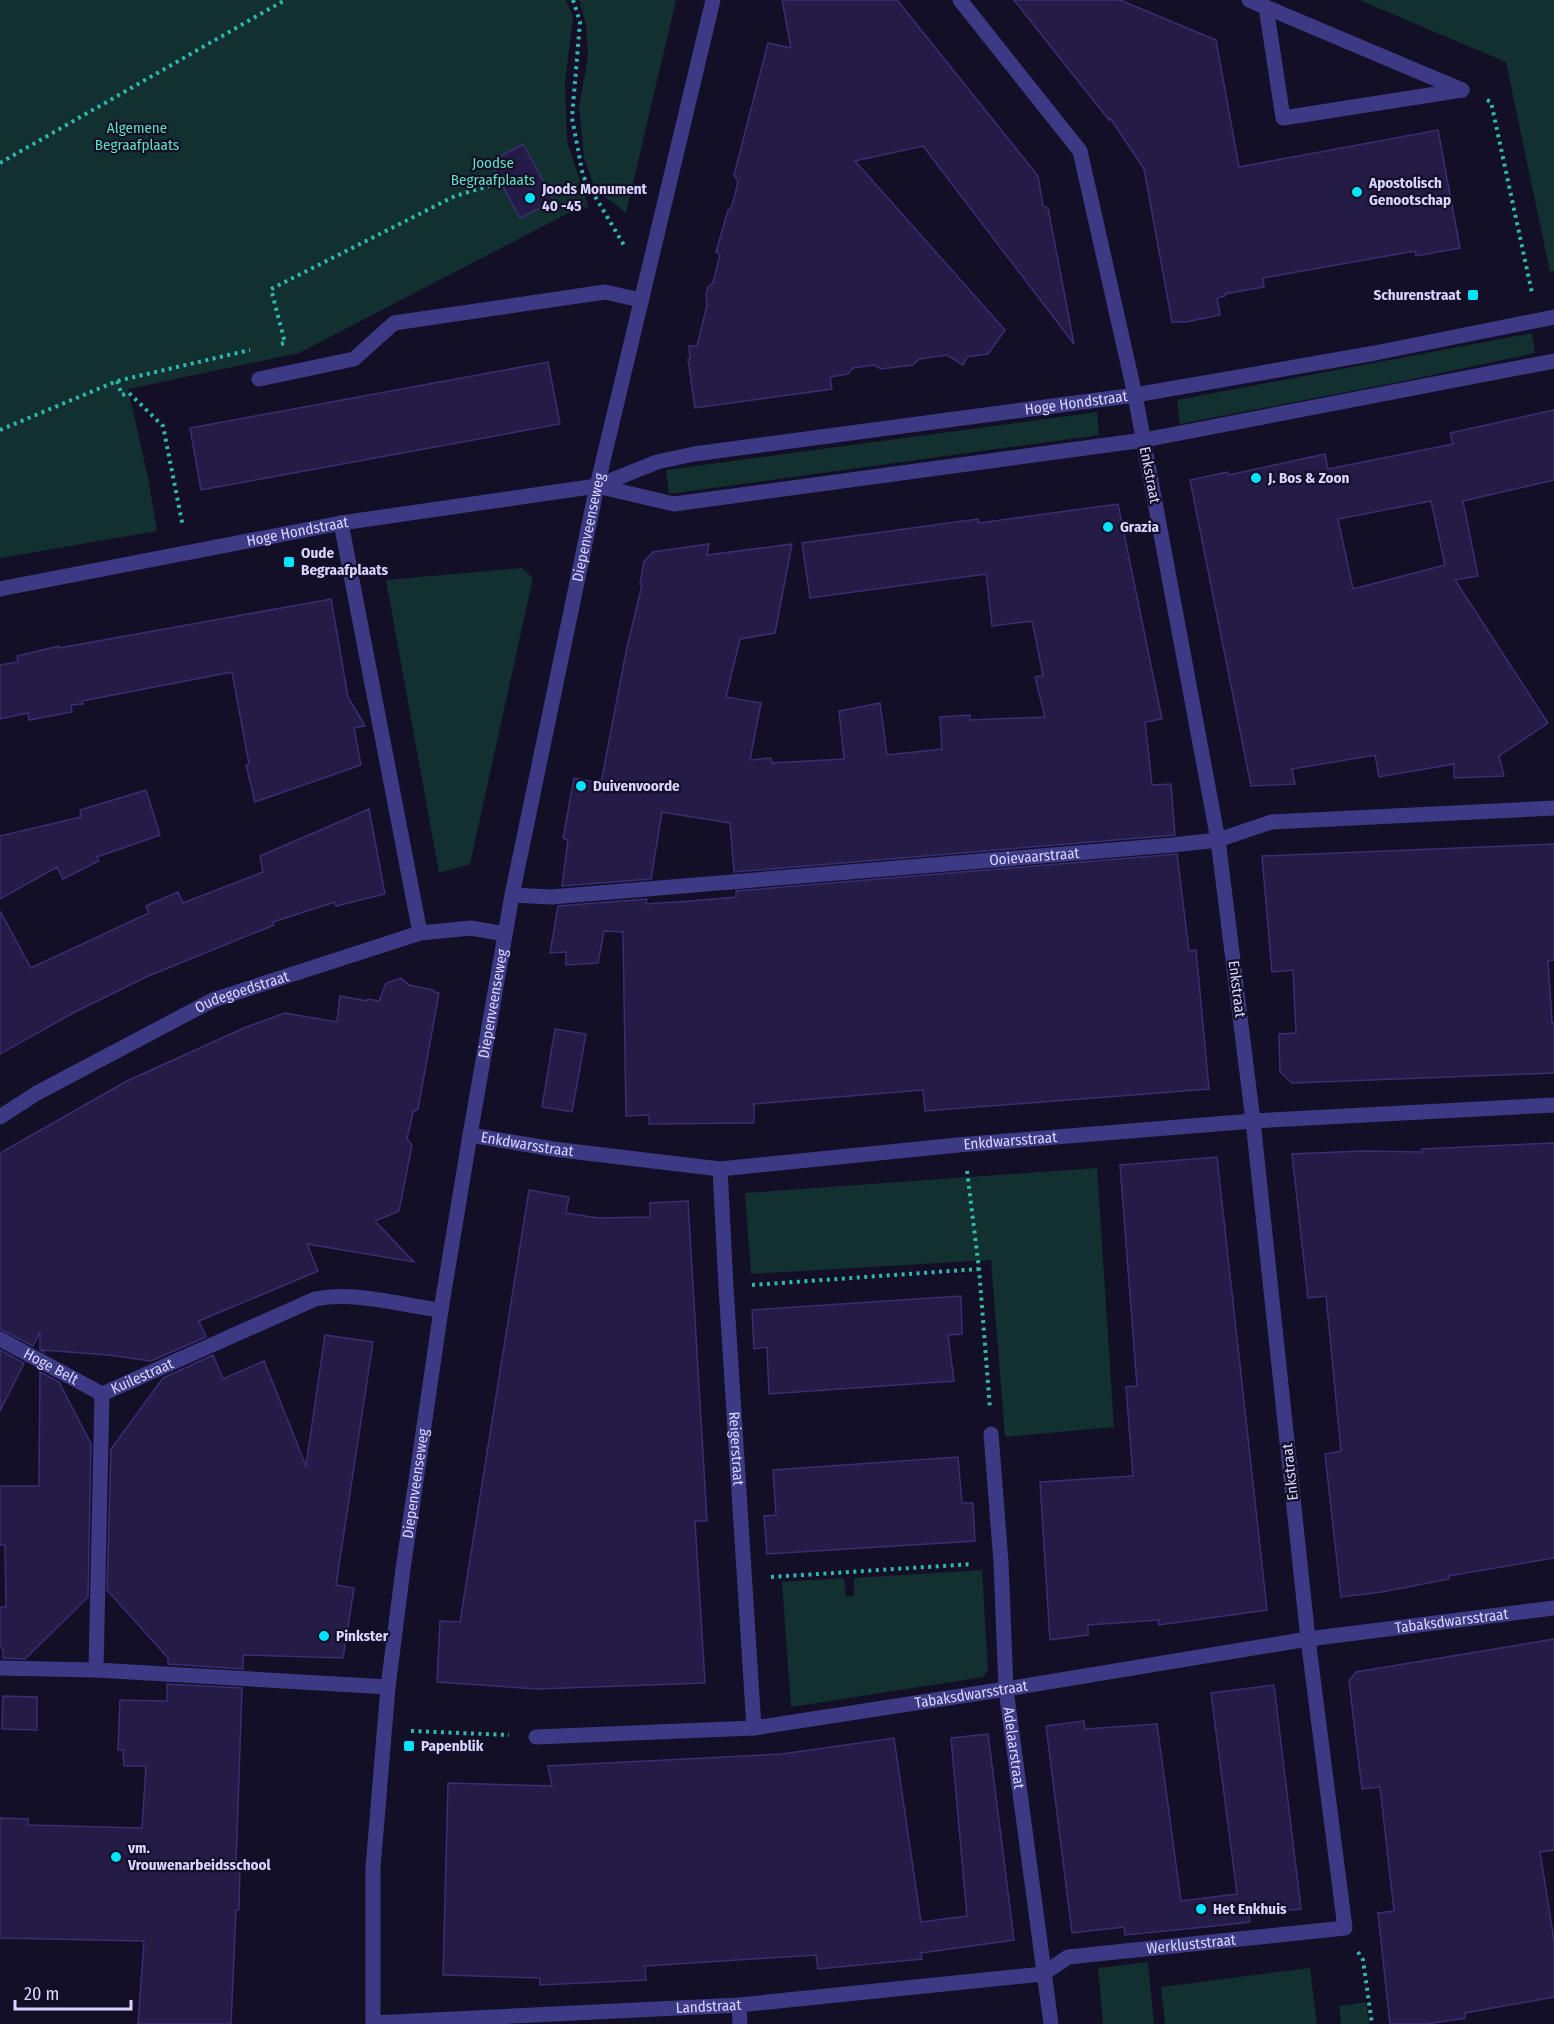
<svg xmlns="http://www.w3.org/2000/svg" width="1554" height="2024" viewBox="0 0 1554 2024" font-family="'Fira Sans Condensed',sans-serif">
	<rect width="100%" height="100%" fill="#130f26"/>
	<path fill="#12302f" d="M0 0H566L573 17 565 83 567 141 589 209 582 206 299 353 128 389 148 477 157 531 0 558Z
		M579 0H676L626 213 595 189 584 158 579 107 588 57 586 25Z
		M1359 0H1554V271L1550 272 1506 62Z
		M1532 333 1535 353 1404 381 1180 424 1177 400Z
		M1097 412 1099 435 669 494 666 470Z
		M522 568 533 578 470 864 439 873 386 580Z
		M1097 1168 1114 1427 1005 1437 991 1260 751 1274 745 1193Z
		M982 1570 988 1670 983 1677 791 1707 782 1582 844 1578 846 1597 854 1596V1578Z
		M1148 1962 1154 2024H1103L1098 1968Z
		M1310 1968 1317 2024H1165L1161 1987Z
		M1366 2002 1369 2024H1341L1339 2006Z"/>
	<path fill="#241b47" stroke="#3b2d73" stroke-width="1.5" fill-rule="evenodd" d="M782 0H897L1038 176 1043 206 1048 208 1074 344 923 146 855 161 1005 330 988 354 967 357 963 365 947 355 919 359 913 365 881 369 874 365 853 368 848 374 830 377 832 389 695 408 688 359H690L689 346H697L707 305 706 294 708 287 713 283 720 255 716 252 728 210 731 208 735 195 738 181 734 175 768 43 791 48Z
		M1014 0H1120L1216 40 1239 167 1438 130 1460 248 1416 256 1415 251 1263 278 1264 287 1225 294V296L1217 298 1220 315 1186 322H1172L1144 169 1110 118 1109 120Z
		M523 144 554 201 520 218 490 162Z
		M548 362 560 424 201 490 190 428Z
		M1554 410V480L1463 501 1478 576 1455 580 1548 723 1499 756 1504 776 1454 778V764L1379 777 1375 755 1292 769 1295 784 1251 786 1190 480 1227 472 1229 475 1325 454 1328 469 1453 444 1450 433ZM1431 501 1445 565 1353 589 1338 519Z
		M1118 504 1162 719 1145 722 1152 785 1171 784 1175 835 734 872 730 823 662 812 651 879 562 886 568 840 563 838 574 778 601 783 626 652 642 585 640 584 644 561 653 552 709 544 707 555 792 544 775 633 740 639 726 697 761 703 750 760 771 758 772 763 844 759 839 711 880 703 887 755 942 749 940 717 970 715V720L1045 717 1035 677 1043 675 1032 621 992 626 986 574 810 598 802 543 978 519 979 523Z
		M331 599 348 697 365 726 354 728 361 765 255 802 246 765 249 764 232 672 82 701 83 704 71 705 72 712 29 720 28 713 0 719V665L18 662 17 656 59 646V648Z
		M146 790 160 835 97 857 99 861 63 879 57 867 0 899V836L81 817 80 810Z
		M369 809 385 894 336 906 335 902 273 922 274 925 146 977 75 1012 0 1054V911L31 968 149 913 146 906 178 892 183 903 263 872 260 856Z
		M1554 844V960L1548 961 1552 1023H1554V1073L1292 1083 1280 1072 1279 1034 1296 1033 1293 970 1272 972 1262 856Z
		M1177 854 1189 951 1196 950 1209 1089 925 1111 923 1090 754 1104V1123L649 1124V1115L626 1116 623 932 604 931 598 963 566 965V952L550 953 558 906 647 899 646 904 690 901 736 897V891Z
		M401 978 409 985 434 990V992L439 993 418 1109 413 1112 407 1139 412 1145 399 1211 375 1221 414 1262 307 1244 318 1271 199 1321 206 1337 151 1361 108 1355 43 1350 44 1352 40 1350V1332L33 1346 0 1329V1153L127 1081 244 1028 285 1013 337 1022 340 996 367 1001 368 999 379 1001 386 983Z
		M555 1029 586 1034 572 1112 542 1107Z
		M1554 1143V1558L1448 1576 1449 1579 1382 1592 1341 1597 1325 1454 1341 1451 1326 1296 1308 1298 1292 1154 1362 1151 1422 1152V1149Z
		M1217 1157 1267 1610 1159 1625V1620L1088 1625V1635L1050 1640 1040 1482 1133 1476 1126 1387 1137 1386 1120 1165Z
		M529 1190 569 1197 566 1213 598 1218 650 1217V1203L688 1201 707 1521H695L705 1683 537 1689 437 1682 440 1621 460 1622Z
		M961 1296 962 1334 948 1335 954 1381 769 1394 767 1347 754 1349 752 1310Z
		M325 1335 373 1342 336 1585 354 1588 343 1658 243 1655V1669L168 1664V1658L107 1590 111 1449 163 1378 213 1355 223 1379 264 1361 306 1466Z
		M0 1350 24 1363 0 1411Z
		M40 1372 59 1382 91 1444 88 1597 25 1659 3 1658V1648H0V1607H6L5 1545H0V1486H39Z
		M958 1457 962 1503H973L975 1541 767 1554 764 1516 776 1515 773 1470Z
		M1554 1639V1850L1540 1852 1554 1940V1997L1465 2013V2018L1427 2024H1390L1378 1913 1394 1911 1380 1787 1362 1789 1349 1681 1356 1672Z
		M167 1684 242 1688 236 1864H240L239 1910H236L231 2024H138L144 1941 0 1938V1818L28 1819V1825L142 1828 146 1766H124L123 1750H118L120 1700 167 1701Z
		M1274 1685 1301 1909 1249 1914 1250 1922 1205 1927 1125 1935 1124 1927 1072 1933 1046 1726 1084 1721 1085 1729 1157 1724 1181 1901 1237 1894 1211 1693Z
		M3 1696 37 1697V1730L2 1729Z
		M988 1734 1014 1940 921 1953 922 1959 818 1969 816 1955 645 1966 646 1980 540 1985V1978L443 1975 448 1783 552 1786 548 1766 782 1754 894 1738 921 1922 967 1916 951 1738Z"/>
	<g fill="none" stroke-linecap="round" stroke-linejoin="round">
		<path stroke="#2fb8b0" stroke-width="4" stroke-dasharray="3 4.5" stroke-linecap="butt" d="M573 0 580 22 572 118 583 176 625 247
			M1487 100 1491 102 1532 293
			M0 163 285 0
			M281 344 285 343 271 289 455 196 489 186
			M117 381 122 395 129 393 163 426 183 527
			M0 430 117 381 250 350
			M967 1171 979 1269 990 1409
			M752 1285 979 1269
			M771 1577 973 1564
			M411 1731 509 1735
			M1358 1952 1363 1960 1372 2024"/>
		<g stroke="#3d3a85" stroke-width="15">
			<path d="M1249 0 1462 90"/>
			<path d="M1266 7 1283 118 1462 90"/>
			<path d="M259 379 354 359 394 323 605 292 640 300"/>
			<path d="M597 486 674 504 1144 440 1554 361"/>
			<path d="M341 523 420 933"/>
			<path id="s1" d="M0 589 341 523 597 486 657 462 694 454 1135 395 1375 353 1554 317"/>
			<path id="s2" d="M512 895 551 897 1172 845 1218 840 1271 822 1554 808"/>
			<path id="s3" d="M0 1117 37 1093 213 1000 420 933 471 928 505 934"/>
			<path id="s4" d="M470 1135 553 1149 720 1169 958 1145 1253 1121 1554 1105"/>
			<path id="s5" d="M720 1169 726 1287 754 1728"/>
			<path id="s6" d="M0 1339 102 1394"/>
			<path id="s7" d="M991 1434 1001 1562 1006 1689 1051 2024"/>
			<path d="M0 1668 96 1670 388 1687"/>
			<path id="s8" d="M96 1670 102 1394 315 1299C356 1291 400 1305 441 1310"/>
			<path id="s9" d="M536 1737 754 1728 1006 1689 1308 1639 1554 1608"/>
			<path d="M739 2005 740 2024"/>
			<path id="s10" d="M373 2023 739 2005 1043 1974 1068 1957 1345 1928 1308 1639 1253 1121 1218 840 1135 395 1080 151 960 0"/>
			<path id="s11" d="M373 2024V1868L388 1687 403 1569 441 1310 470 1135 512 895 597 486 713 0"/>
		</g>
	</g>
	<g fill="#00e5ff" stroke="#130f26" stroke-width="2">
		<circle cx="1357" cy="192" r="6"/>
		<circle cx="530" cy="198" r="6"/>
		<rect x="1467" y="289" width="12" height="12" rx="3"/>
		<circle cx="1256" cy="478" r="6"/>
		<circle cx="1108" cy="527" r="6"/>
		<rect x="283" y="556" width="12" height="12" rx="3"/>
		<circle cx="581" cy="786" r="6"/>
		<circle cx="324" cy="1636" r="6"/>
		<rect x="403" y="1740" width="12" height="12" rx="3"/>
		<circle cx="116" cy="1857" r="6"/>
		<circle cx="1201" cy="1909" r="6"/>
	</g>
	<g text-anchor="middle" stroke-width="4.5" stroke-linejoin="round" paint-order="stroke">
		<g font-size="15" fill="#5fe0c0" stroke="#130f26">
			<text x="137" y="133">Algemene<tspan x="137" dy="17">Begraafplaats</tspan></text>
			<text x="493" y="168">Joodse<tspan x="493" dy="17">Begraafplaats</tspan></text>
		</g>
		<g font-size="15" font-weight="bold" fill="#d9d4ff" stroke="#130f26" text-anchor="start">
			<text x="1369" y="188">Apostolisch<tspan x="1369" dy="17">Genootschap</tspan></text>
			<text x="542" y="194">Joods Monument<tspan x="542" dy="17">40 -45</tspan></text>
			<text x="1461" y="300" text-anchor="end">Schurenstraat</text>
			<text x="1268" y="483">J. Bos &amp; Zoon</text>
			<text x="1120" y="532">Grazia</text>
			<text x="301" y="558">Oude<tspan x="301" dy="17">Begraafplaats</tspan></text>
			<text x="593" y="791">Duivenvoorde</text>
			<text x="336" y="1641">Pinkster</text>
			<text x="421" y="1751">Papenblik</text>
			<text x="128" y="1853">vm.<tspan x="128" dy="17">Vrouwenarbeidsschool</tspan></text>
			<text x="1213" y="1914">Het Enkhuis</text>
		</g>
		<g font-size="15" fill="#d9d4ff" stroke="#130f26">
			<text dy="5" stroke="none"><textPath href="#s1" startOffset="1094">Hoge Hondstraat</textPath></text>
			<text transform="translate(1150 475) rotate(79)" y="5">Enkstraat</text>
			<text dy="5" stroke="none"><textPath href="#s11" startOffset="1515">Diepenveenseweg</textPath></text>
			<text dy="5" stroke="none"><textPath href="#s1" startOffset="303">Hoge Hondstraat</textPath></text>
			<text dy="5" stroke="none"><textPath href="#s2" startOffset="524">Ooievaarstraat</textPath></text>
			<text transform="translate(1237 989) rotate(83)" y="5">Enkstraat</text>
			<text dy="5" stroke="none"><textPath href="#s3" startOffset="273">Oudegoedstraat</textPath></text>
			<text dy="5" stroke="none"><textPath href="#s11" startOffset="1029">Diepenveenseweg</textPath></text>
			<text dy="5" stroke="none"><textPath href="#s4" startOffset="544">Enkdwarsstraat</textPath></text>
			<text dy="5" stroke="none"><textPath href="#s4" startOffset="58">Enkdwarsstraat</textPath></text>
			<text dy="5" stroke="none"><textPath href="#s6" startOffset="58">Hoge Belt</textPath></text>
			<text dy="5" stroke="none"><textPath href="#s8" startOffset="320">Kuilestraat</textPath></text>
			<text dy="5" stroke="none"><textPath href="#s5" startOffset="280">Reigerstraat</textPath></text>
			<text transform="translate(1290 1472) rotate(-96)" y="5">Enkstraat</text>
			<text dy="5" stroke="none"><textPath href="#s11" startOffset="543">Diepenveenseweg</textPath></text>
			<text dy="5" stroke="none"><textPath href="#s9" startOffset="924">Tabaksdwarsstraat</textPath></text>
			<text dy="5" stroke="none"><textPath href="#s9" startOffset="438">Tabaksdwarsstraat</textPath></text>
			<text dy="5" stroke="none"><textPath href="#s7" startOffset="315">Adelaarstraat</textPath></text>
			<text dy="5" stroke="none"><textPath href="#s10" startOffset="826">Werkluststraat</textPath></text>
			<text dy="5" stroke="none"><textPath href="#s10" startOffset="336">Landstraat</textPath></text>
		</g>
	</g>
	<path d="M15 2000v9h116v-9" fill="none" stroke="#d9d4ff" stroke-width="3"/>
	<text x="24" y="2000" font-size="18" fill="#d9d4ff" stroke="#130f26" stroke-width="4.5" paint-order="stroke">20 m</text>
</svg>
